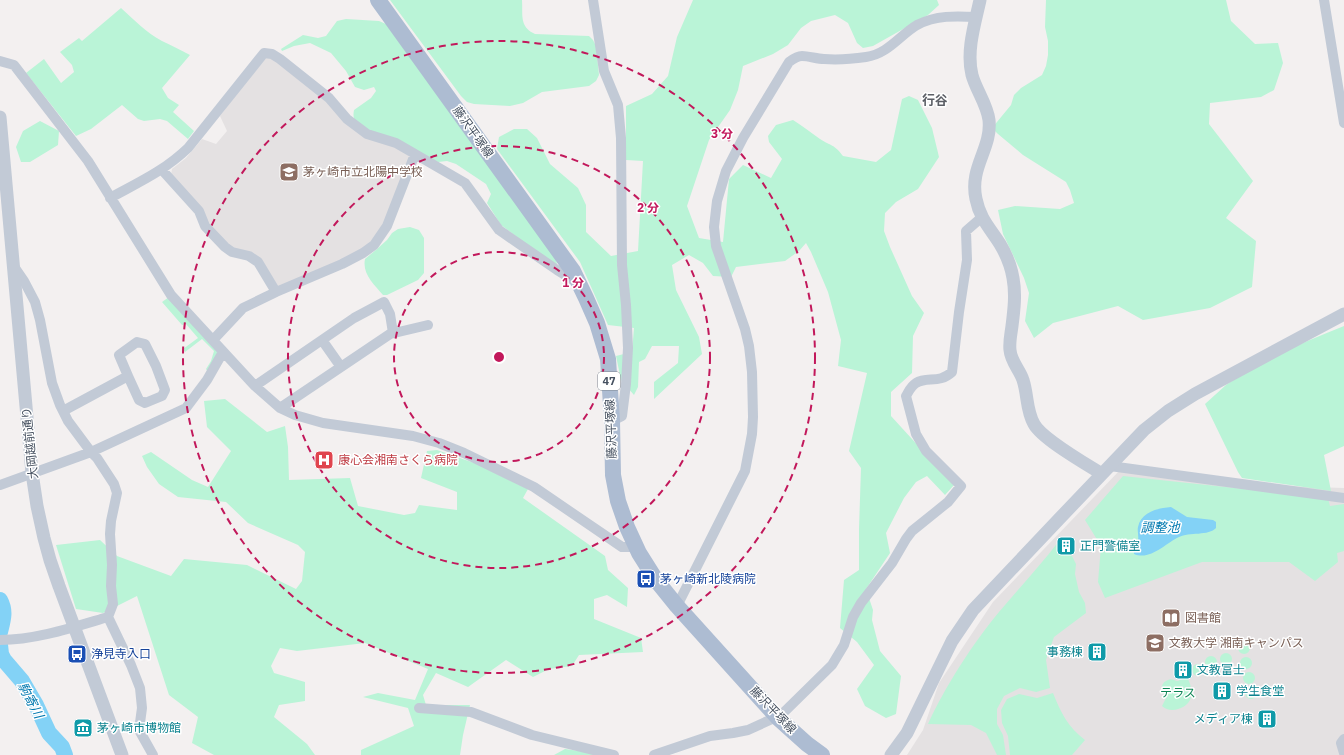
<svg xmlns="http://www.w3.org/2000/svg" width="1344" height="755" viewBox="0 0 1344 755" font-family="'IBM Plex Sans','Noto Sans JP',sans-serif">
	<rect width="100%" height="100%" fill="#f3f0f0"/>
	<path fill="#e4e1e2" d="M272 57 328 101 412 158 383 228 362 251 279 288 262 262 231 249 208 225 171 175 172 169 186 158 202 139 216 144 227 131 220 116 263 59Z
		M1120 470 1281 486 1344 488V755H907L923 730 939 683 993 602Z"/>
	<path fill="#baf4d7" d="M390 0H522C523 15 519 27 535 34L589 36 593 40 596 46 599 75 596 81 589 86 542 92 523 103 510 106 474 104 467 102 461 96Z
		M693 0H937L939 5 928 15 873 46 863 48 857 43 848 23 835 15 811 21 801 28 788 45 773 54 743 66 738 90 730 110 709 140 687 206 699 238 723 242 729 179 743 165 771 178 782 159 769 142 768 136 776 125 793 120C803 126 811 133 820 139 831 146 834 144 843 156L876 162 891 150 902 99 909 96 918 100 932 128 939 157 918 189 896 202 885 213 884 231 890 247 912 296 924 313 913 336 912 373 891 392V416L954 485 945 495 927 476 916 482 904 498 886 533 890 553 866 589 873 610 872 620 880 651 901 676 896 714 886 718 865 706 857 689 874 665 857 642 840 628 844 580 859 570V529L861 468 849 451 867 373 838 366 841 340 828 292 811 252 806 243 799 251 785 261 736 267 731 277 713 276 703 263 689 255 672 265 676 290 699 337 702 354 654 399V382L678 363 679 346H652L645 359 639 362 638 387 634 395 621 380 616 356 632 352 634 328 608 325 580 262 497 149 499 137 514 129H527L537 138 550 164 578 188 586 205V232L611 256 638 251 643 161 626 160V106L652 94 668 76 677 37Z
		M1046 0H1226L1231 21 1255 44 1278 43 1283 63 1274 90 1261 97 1210 103 1209 124 1253 181 1226 218 1256 241 1252 287 1210 308 1143 320 1118 306 1053 323 1034 338 1025 321 1029 293 1024 278 1003 234 998 210 1015 206 1060 209 1074 203 1070 190 1066 182 1023 155 998 134 992 128 1011 105 1014 95 1021 88 1042 75 1046 66 1048 55V41L1045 27Z
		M121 8C134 20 147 33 162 41 172 46 181 50 190 55L162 88 168 98 179 105 173 112 194 131 188 139 167 121 160 119 144 121 138 119 122 105 91 129 76 136 26 73 44 59 61 83 74 72 72 65 60 52 79 38 82 41Z
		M346 19 379 21 386 24 556 259 557 264 555 266 501 225 487 203 491 194 486 184 456 164 447 161 438 162 364 128C356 122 352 121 354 110L371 98 376 91 374 87 364 90 355 87 346 71 331 53 310 43 294 46 282 51 281 49 303 35 318 38 326 36 337 21Z
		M40 121 59 131 58 145 30 162H21L16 147 23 131Z
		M410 227 419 230 424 238V273L418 280 387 295H383C374 284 362 274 365 259L377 249 387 240 392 233 398 229Z
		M169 297 218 352 208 372 206 369 211 361 214 351 202 339 185 352 183 349 198 338 186 324 182 325 162 302Z
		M1344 326V446L1324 455 1331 491 1242 478 1238 472 1205 404C1212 398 1219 391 1226 385 1261 359 1304 342 1344 326Z
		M225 399 267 432 285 426 288 447 289 480 350 478 358 506 404 515 415 513 419 505 457 510V492L421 478 427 451 437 450 477 464 528 489 523 498 605 556 608 570 628 588 627 607 607 595 594 599V619L641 638 643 652 579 655 572 666 549 669 533 677 506 660 468 687 436 673 423 695 426 705H470L463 735 460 755H361V750L414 726 408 708 363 697 378 693 415 700 428 669 365 643 297 651 280 648 271 666 274 673 305 682V701L279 705 274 717 307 744 315 755H214L192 743 198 717 169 695 137 596 103 613 76 609 56 545 100 540 117 556 171 576 184 559 247 565 296 589 302 581 305 552 298 545 248 523 226 502 178 497 159 484 147 467 142 456 151 452 192 480 208 487 231 451 207 427 204 401Z
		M1123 476 1328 498 1330 506 1344 504V551L1337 553 1338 562 1315 581 1289 562H1202L1105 598 1098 582 1101 546 1085 520Z
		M1059 541 1072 556 1076 564 1075 574 1079 592 1085 603 1086 613 1054 637 1046 660 1050 688 1036 692 1020 688 1004 696 997 709V724L1003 735 1006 755H997L986 733 971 725 928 724C945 687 973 643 999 612 1019 588 1040 566 1059 541Z
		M1238 648a6 6 0 1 1 12 0a6 6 0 1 1-12 0Z
		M1220 659a6 6 0 1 1 12 0a6 6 0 1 1-12 0Z
		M1205 662a6 6 0 1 1 12 0a6 6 0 1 1-12 0Z
		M1240 663a6 6 0 1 1 12 0a6 6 0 1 1-12 0Z
		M1192 670a6 6 0 1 1 12 0a6 6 0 1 1-12 0Z
		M1243 678a6 6 0 1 1 12 0a6 6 0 1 1-12 0Z
		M1187 677C1190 683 1193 690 1191 698 1187 709 1170 714 1162 706L1166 698C1161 693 1159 683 1168 680 1172 678 1174 681 1178 681 1180 680 1185 678 1187 677Z
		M1245 693a6 6 0 1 1 12 0a6 6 0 1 1-12 0Z
		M1053 693C1061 713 1068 727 1085 740L1072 755H1010L1008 736 1002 723 1001 710 1007 699 1019 694 1037 698Z
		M565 749 593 753V755H554Z"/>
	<path fill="#83d2f6" d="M1171 507 1187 517 1213 520 1216 522V528C1209 536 1189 532 1179 537 1166 543 1150 561 1134 554 1133 544 1138 545 1138 540 1139 536 1137 531 1138 527 1141 512 1158 508 1171 507Z"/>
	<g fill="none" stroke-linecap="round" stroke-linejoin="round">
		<path stroke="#83d2f6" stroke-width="16" d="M0 600C6 611 3 620 0 632
			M0 645 1 654 4 660 22 681 36 705 49 733 62 747 65 755"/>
		<path stroke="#c2cad6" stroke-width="10" d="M593 0 604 71 618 105 621 138 622 265 626 305 628 348 626 384 622 416 612 421
			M1324 0 1344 123
			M0 61 14 65 88 161 171 295 255 386 280 408 295 415 323 423 413 436 439 443 464 453 534 487 622 547H636
			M415 154 465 183 499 230 557 270 578 283
			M162 170 199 211 205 226 225 247 232 252 249 256 258 262 276 292
			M110 198C139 182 164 171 188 148L264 53 272 54 280 59 329 98 347 119 367 134 396 143 415 154 387 226 374 245 363 253 342 264 276 292 243 308 213 340
			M13 265 24 281 35 302 40 320 52 383 60 405 68 421 91 452 97 458 114 484 117 493 111 521 110 534 112 565 111 586 113 604 108 617 131 665 140 688 142 708 139 730 153 755
			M322 340 341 367
			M255 386 354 318 384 302 390 314 393 333
			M280 408 390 334 428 325
			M63 411 128 376 119 355 137 342 145 344 156 366 165 390 162 396 145 403 139 400 128 376
			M1110 466 1344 498
			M0 485 91 452 186 408 207 380 223 352
			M677 606 745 471 752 434 753 417 752 372 749 346 745 329 716 246 714 227 717 201 726 171 743 138 789 62C793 59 797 56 802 56 809 56 817 59 824 59 837 60 852 59 866 57 888 54 900 35 917 25 936 15 956 16 977 17
			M0 640C36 640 74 627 108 617
			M419 708 471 712 532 735 614 755
			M1344 739 1341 743 1344 753
			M654 755 710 736 733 733 748 730 772 719 778 718 832 665 844 645 853 617 861 603 892 563 906 539 912 531 948 502 961 486 926 451 916 434 906 396C909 391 911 386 916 383 927 376 939 384 952 372L959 312 967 260 966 231 981 218"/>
		<path stroke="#c2cad6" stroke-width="13" d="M980 0C975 23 966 51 972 75 976 90 987 104 989 120 992 149 969 167 976 199 980 219 990 228 1000 244 1006 254 1011 266 1013 278 1016 294 1014 310 1012 326 1011 334 1009 342 1010 350 1011 362 1020 370 1023 380 1028 395 1026 410 1034 424 1042 439 1086 464 1102 474
			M0 117 32 473 37 506 44 538 50 560 59 586 122 755
			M891 755 907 733 952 641 973 610 1060 518 1144 430 1168 411 1195 394 1344 314"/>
		<path stroke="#adbcd2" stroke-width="16" d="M378 0 573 271 586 298 597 323 608 359 612 421 613 475 618 501 627 527 639 553 656 580 677 606 778 718 807 744 822 755"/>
	</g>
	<g fill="none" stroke="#c2185b" stroke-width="2" stroke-dasharray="7 5">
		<circle cx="499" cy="357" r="105"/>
		<circle cx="499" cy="357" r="211"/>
		<circle cx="499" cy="357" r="316"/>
	</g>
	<defs>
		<g id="school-square" transform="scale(1)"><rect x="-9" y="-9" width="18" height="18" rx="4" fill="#8d6e63" stroke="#fff"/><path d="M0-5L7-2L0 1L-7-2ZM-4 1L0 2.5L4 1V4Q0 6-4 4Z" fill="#fff"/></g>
		<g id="hospital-square" transform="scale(1)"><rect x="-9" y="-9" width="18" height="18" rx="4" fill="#e0444e" stroke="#fff"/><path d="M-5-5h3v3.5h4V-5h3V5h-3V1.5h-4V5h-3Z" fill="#fff"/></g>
		<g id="building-square" transform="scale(1)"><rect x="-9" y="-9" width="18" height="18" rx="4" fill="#0f9aa8" stroke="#fff"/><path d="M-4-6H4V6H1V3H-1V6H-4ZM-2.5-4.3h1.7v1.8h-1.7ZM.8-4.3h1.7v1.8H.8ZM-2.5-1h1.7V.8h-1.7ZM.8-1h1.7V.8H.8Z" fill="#fff"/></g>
		<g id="bus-square" transform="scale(1)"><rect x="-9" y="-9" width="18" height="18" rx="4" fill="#1a4fb4" stroke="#fff"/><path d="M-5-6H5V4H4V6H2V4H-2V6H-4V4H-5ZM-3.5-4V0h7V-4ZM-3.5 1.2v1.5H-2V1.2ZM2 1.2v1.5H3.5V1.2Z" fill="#fff"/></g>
		<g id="library-square" transform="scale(1)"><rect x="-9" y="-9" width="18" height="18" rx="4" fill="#8d6e63" stroke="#fff"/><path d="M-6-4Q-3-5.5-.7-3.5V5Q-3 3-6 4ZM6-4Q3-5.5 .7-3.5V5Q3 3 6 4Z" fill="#fff"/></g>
		<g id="university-square" transform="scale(1)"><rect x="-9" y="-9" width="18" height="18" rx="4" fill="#8d6e63" stroke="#fff"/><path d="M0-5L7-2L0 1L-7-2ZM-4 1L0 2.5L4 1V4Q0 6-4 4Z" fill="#fff"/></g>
		<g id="museum-square" transform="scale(1)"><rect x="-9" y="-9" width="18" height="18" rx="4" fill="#0f9aa8" stroke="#fff"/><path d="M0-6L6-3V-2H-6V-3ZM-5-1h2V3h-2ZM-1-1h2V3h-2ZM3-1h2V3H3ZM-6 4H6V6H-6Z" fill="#fff"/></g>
	</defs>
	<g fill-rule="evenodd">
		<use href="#school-square" x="289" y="172"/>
		<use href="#hospital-square" x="324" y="460"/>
		<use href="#building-square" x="1066" y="546"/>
		<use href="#bus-square" x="646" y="579"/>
		<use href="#library-square" x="1171" y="618"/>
		<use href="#university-square" x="1155" y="643"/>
		<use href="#building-square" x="1097" y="652"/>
		<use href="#bus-square" x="77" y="654"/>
		<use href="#building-square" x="1183" y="670"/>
		<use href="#building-square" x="1222" y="691"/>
		<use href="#building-square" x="1267" y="719"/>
		<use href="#museum-square" x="83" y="728"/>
	</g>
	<g text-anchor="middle" stroke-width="3" stroke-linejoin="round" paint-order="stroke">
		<rect fill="#fff" stroke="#7e8590" stroke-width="1" x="598" y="372" width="22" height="18" rx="3"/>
		<g font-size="11" font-weight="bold" fill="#465160">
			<text x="609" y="385">47</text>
		</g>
		<g font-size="12" fill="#465160" stroke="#fff">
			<text transform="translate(473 132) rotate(54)" y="4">藤沢平塚線</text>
			<text transform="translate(611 429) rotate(-92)" y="4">藤沢平塚線</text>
			<text transform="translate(30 443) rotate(-96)" y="4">大岡越前通り</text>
			<text transform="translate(773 710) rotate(46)" y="4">藤沢平塚線</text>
		</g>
		<g font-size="12" fill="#785e54" stroke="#fff" text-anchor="start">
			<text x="303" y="176">茅ヶ崎市立北陽中学校</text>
			<text x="1185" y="622">図書館</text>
			<text x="1169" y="647">文教大学 湘南キャンパス</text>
		</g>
		<g font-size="12" fill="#be3a42" stroke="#fff" text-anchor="start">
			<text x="338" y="464">康心会湘南さくら病院</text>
		</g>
		<g font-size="12" fill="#0d838f" stroke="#fff" text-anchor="start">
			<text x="1080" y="550">正門警備室</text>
			<text x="1083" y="656" text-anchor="end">事務棟</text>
			<text x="1197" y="674">文教富士</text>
			<text x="1236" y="695">学生食堂</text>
			<text x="1253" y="723" text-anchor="end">メディア棟</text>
			<text x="97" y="732">茅ヶ崎市博物館</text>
		</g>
		<g font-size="12" fill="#164399" stroke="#fff" text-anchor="start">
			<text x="660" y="583">茅ヶ崎新北陵病院</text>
			<text x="91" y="658">浄見寺入口</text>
		</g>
		<g font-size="12" fill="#0d8555" stroke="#fff">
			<text x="1178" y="697">テラス</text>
		</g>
		<g font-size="13" font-weight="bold" fill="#5c5f66" stroke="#fff">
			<text x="935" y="105">行谷</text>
		</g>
		<g font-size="13" font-style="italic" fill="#0179b0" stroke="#fff">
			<text x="1160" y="532">調整池</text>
			<text transform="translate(31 700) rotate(62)" y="5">駒寄川</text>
		</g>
	</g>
	<circle cx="499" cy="357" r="6" fill="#c2185b" stroke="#fff" stroke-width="2"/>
	<g font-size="12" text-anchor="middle" font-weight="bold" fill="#c2185b" stroke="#fff" stroke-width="3" stroke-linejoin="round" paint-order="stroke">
		<text x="722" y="138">3 分</text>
		<text x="648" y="212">2 分</text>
		<text x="573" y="287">1 分</text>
	</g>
</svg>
